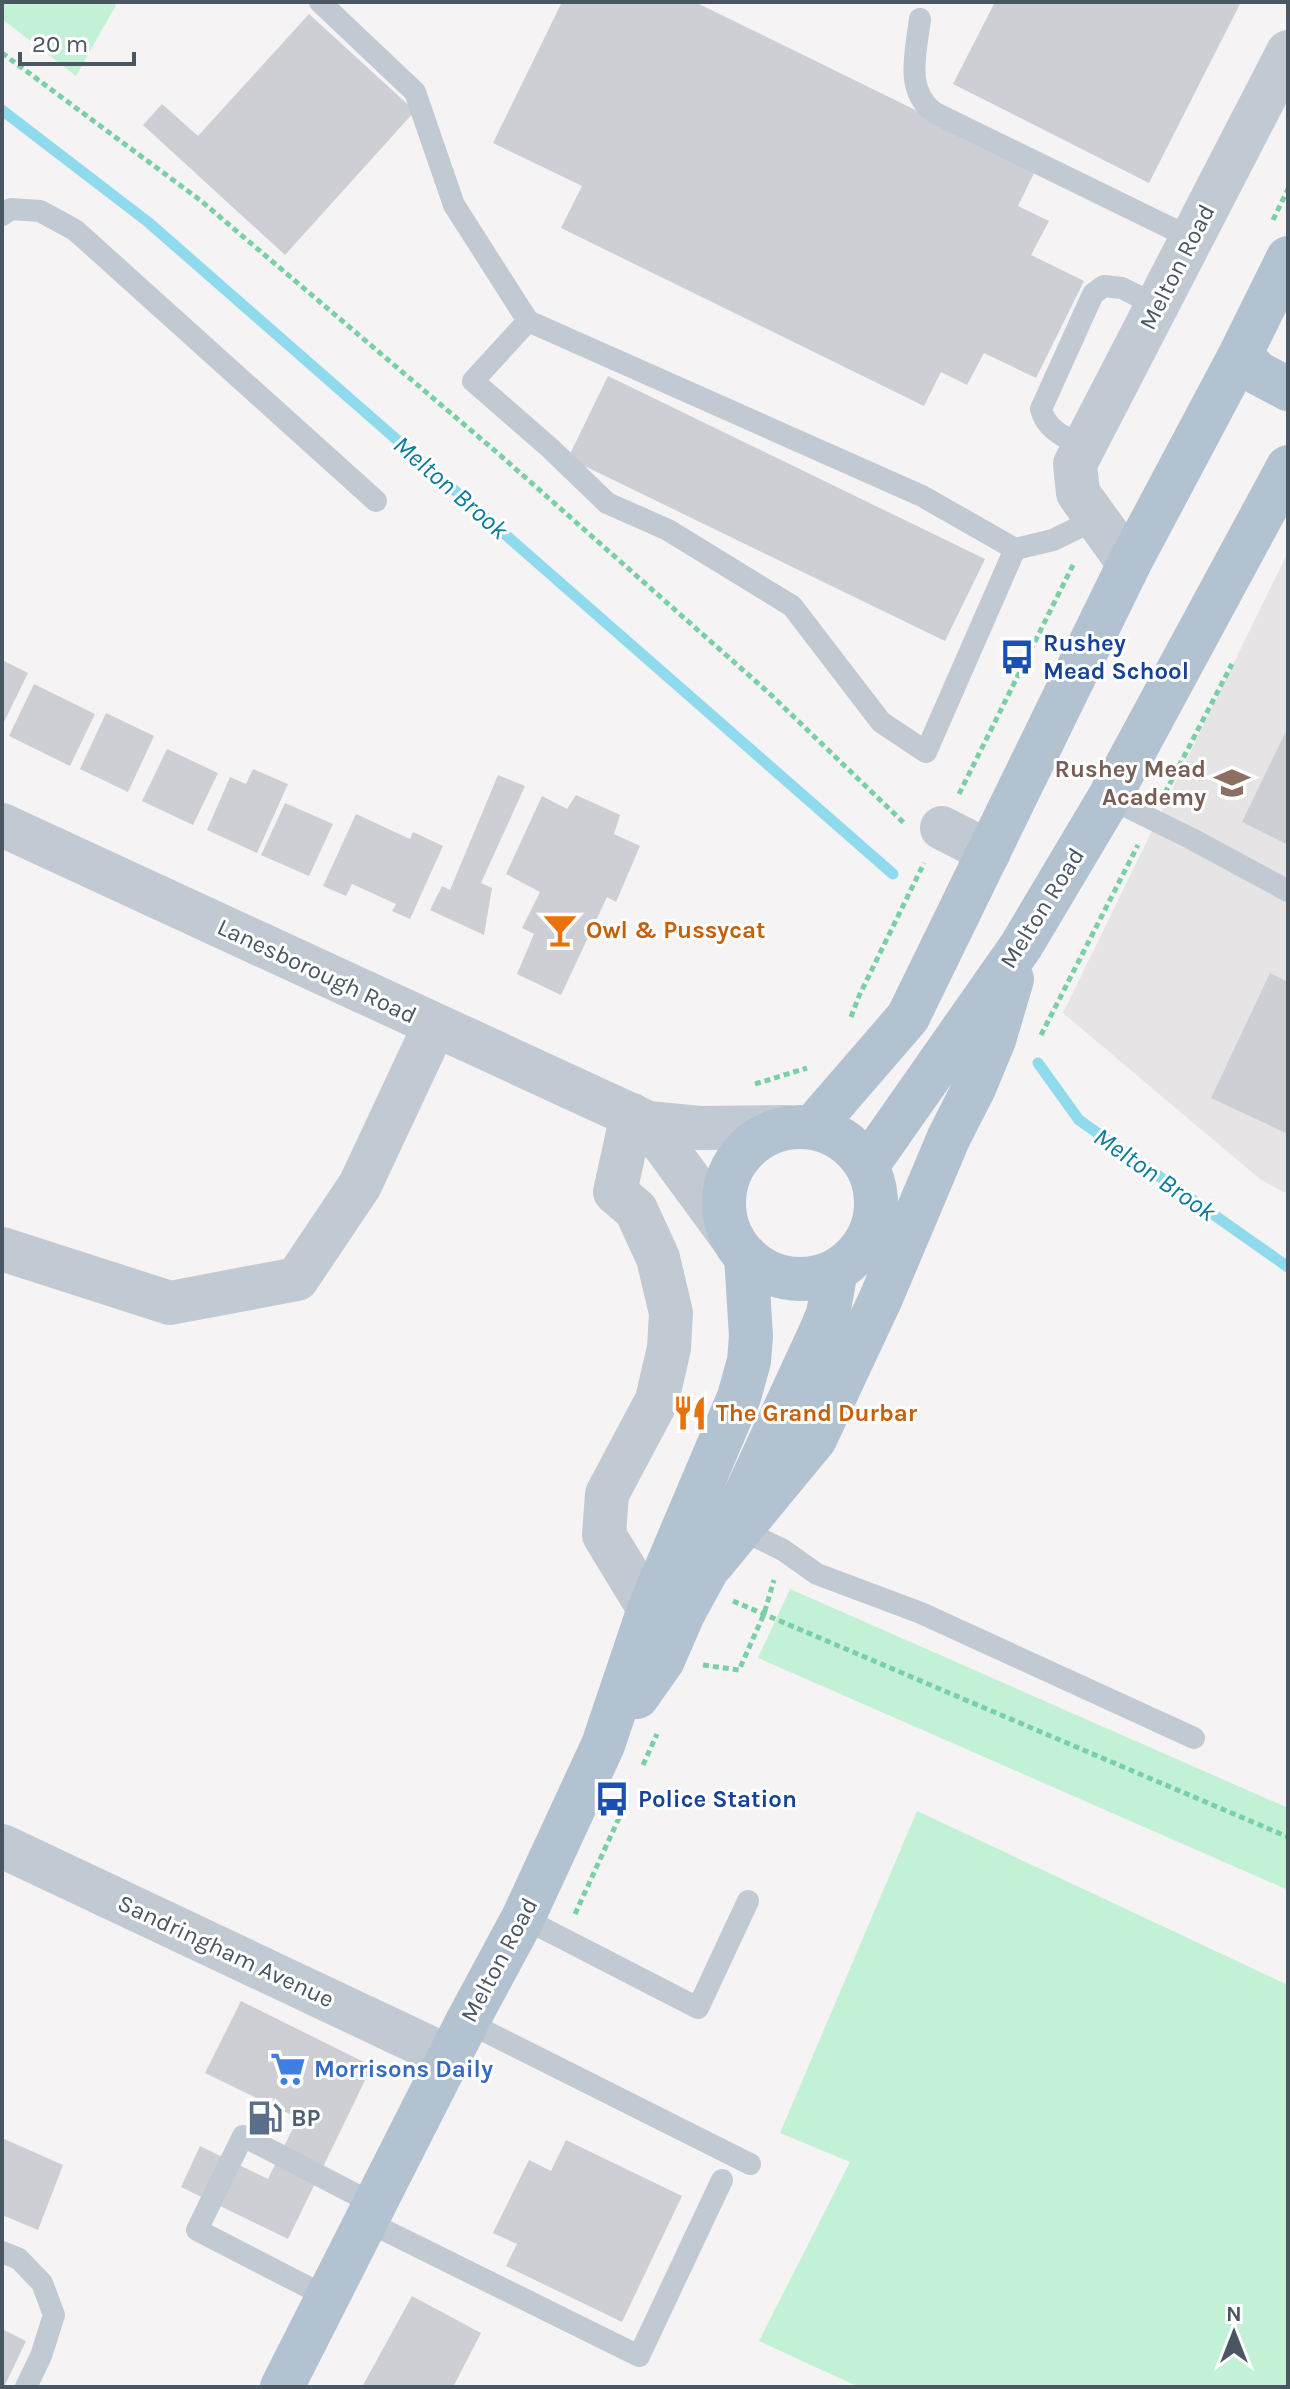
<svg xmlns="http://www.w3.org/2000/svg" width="1290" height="2389" viewBox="0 0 1290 2389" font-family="Karla,sans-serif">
	<rect width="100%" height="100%" fill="#f5f3f3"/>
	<path fill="#e6e4e5" d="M1288 552V1194L1261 1180 1063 1013Z"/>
	<path fill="#c3f1d5" d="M2 2H111L116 5 76 76 2 19Z
		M790 1589 1288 1808V1890L758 1658Z
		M917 1811 1288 1985V2387H859L759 2341 850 2162 780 2133Z"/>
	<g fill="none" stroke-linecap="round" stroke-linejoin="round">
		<path stroke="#90daee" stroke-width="11" d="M2 110 148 222 893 874
			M1038 1063 1079 1120 1288 1267"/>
	</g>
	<path fill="#cdcfd5" d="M562 2H695L1036 169 1018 206 1049 221 1031 255 1084 281 1036 378 984 353 967 385 941 372 924 406 561 228 582 186 493 143Z
		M995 2H1241L1149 183 953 84Z
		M309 14 415 111 285 255 143 125 162 104 198 136Z
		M608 376 985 559 945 641 568 458Z
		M2 660 28 673 2 726Z
		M34 684 95 714 70 766 9 736Z
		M106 713 154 736 128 792 80 769Z
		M1288 727V845L1242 822Z
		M167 749 218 773 193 825 142 801Z
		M253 769 288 784 257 853 207 830 230 777 246 784Z
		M498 775 525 786 481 883 492 888 484 935 430 910 442 886 450 890Z
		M576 795 620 815 614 834 640 846 616 902 607 897 561 995 517 974 534 934 522 928 540 892 506 874 542 796 567 809Z
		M285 803 333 824 309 876 261 855Z
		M356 814 410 839 413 832 443 846 410 919 392 911 396 904 352 884 346 896 323 886Z
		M1270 973 1288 982V1134L1211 1098Z
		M241 2001 372 2066 288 2239 181 2187 200 2146 268 2179 298 2118 205 2073Z
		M2 2138 63 2165 38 2230 2 2215Z
		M566 2140 682 2196 622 2322 506 2266 517 2244 493 2233 529 2160 551 2171Z
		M412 2296 481 2333 453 2387H362Z
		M2 2329 26 2341 4 2387H2Z"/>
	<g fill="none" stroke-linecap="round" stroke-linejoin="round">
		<path stroke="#7ad0a6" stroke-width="5" stroke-dasharray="6 4" stroke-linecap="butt" d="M2 53 200 200 500 455 769 693 904 823
			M1273 220 1288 189
			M1165 793 1232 664
			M959 794 1074 563
			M851 1017 859 996 924 863
			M1041 1035 1138 845
			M755 1084 807 1068
			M733 1601 1288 1837
			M703 1665 739 1670 764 1614 774 1580
			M643 1765 657 1734
			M575 1914 629 1796"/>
		<path stroke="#c1cad2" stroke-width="22" d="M320 2 415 92 454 205 528 321
			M920 19C916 53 904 91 935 113L1191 238
			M2 215 11 209 40 211 75 230 376 501
			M1083 447C1065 437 1046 430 1041 409L1093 294 1104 286 1122 288 1157 306
			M1015 549 926 752 881 722 792 606 668 530 607 503 550 448 473 381 528 321 922 496 1015 549 1053 540 1096 519
			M1109 798 1192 839 1288 891
			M736 1527 783 1550 817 1574 921 1613 1194 1738
			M523 1918 698 2008 748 1901
			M467 2022 750 2164
			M366 2221 639 2356 722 2180
			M2 2252 19 2259 42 2283 54 2315 41 2356 26 2387
			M327 2297 197 2230 243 2136 374 2204"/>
		<path stroke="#c1cad2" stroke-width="44" d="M1129 564 1078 493 1075 464 1288 52
			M2 825 648 1123 700 1128 787 1127
			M942 828 989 852
			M632 1115 615 1192 636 1210 658 1258 671 1313 669 1348 657 1400 607 1494 604 1535 649 1609
			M648 1123 733 1239
			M2 1249 170 1303 297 1279 360 1185 435 1025
			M2 1846 449 2057"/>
		<path stroke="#b3c2d1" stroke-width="44" d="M1240 355 1258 373 1288 389
			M813 1127 908 1017 1129 564 1240 355 1288 258
			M724 1203a76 76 0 1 1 152 0a76 76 0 1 1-152 0Z
			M867 1166 1021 946 1109 798 1288 467
			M712 1564 815 1439 881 1298 949 1137 974 1088 994 1040 1012 979
			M637 1697 663 1660 683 1614 731 1526 820 1333 828 1314 836 1270
			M282 2387 467 2022 523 1918 603 1745 649 1609 739 1397 749 1361 751 1336 746 1256"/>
	</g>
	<defs>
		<g id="bus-bare" transform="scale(2.76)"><path d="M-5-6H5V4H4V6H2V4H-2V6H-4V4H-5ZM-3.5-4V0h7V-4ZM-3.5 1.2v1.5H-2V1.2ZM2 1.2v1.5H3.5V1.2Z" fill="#1a4fb4" stroke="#fff" stroke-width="2.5" paint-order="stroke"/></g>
		<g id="school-bare" transform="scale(2.76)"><path d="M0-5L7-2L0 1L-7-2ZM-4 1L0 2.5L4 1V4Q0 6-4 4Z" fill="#8d6e63" stroke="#fff" stroke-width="2.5" paint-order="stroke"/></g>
		<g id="bar-bare" transform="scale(2.76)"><path d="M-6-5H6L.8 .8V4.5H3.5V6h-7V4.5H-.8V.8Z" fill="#e8710a" stroke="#fff" stroke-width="2.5" paint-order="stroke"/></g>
		<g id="restaurant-bare" transform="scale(2.76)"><path d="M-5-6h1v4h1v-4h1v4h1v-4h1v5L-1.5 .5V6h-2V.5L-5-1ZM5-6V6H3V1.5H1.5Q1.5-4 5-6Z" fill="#e8710a" stroke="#fff" stroke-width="2.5" paint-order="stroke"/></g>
		<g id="supermarket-bare" transform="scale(2.76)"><path d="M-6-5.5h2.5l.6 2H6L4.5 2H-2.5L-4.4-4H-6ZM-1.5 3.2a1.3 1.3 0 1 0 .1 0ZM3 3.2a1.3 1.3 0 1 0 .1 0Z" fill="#3f7fe0" stroke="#fff" stroke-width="2.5" paint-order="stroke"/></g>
		<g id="fuel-bare" transform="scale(2.76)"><path d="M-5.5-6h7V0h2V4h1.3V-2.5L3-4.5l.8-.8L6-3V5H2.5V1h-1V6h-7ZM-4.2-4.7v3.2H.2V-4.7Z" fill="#5c6f8a" stroke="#fff" stroke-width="2.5" paint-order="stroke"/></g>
	</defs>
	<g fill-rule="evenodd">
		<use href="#bus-bare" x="1017" y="657"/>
		<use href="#school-bare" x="1232" y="783"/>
		<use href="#bar-bare" x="560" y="930"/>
		<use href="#restaurant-bare" x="690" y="1413"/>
		<use href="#bus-bare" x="612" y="1799"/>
		<use href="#supermarket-bare" x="288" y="2069"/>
		<use href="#fuel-bare" x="265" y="2118"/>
	</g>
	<g text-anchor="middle" stroke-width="6" stroke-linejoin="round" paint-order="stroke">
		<g font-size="24" fill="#4a5661" stroke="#fff">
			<text transform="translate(1177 267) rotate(-63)" y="8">Melton Road</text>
			<text transform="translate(1042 908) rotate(-58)" y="8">Melton Road</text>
			<text transform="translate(317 971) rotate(25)" y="8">Lanesborough Road</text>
			<text transform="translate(226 1951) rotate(25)" y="8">Sandringham Avenue</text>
			<text transform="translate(499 1960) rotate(-62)" y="8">Melton Road</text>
		</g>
		<g font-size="24" font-weight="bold" fill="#164399" stroke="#fff" text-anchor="start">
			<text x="1043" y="651">Rushey<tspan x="1043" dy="28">Mead School</tspan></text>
			<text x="638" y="1807">Police Station</text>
		</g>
		<g font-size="24" font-weight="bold" fill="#785e54" stroke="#fff" text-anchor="end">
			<text x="1206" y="777">Rushey Mead<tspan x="1206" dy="28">Academy</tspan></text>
		</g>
		<g font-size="24" font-weight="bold" fill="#c56008" stroke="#fff" text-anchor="start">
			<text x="586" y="938">Owl &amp; Pussycat</text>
			<text x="716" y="1421">The Grand Durbar</text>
		</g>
		<g font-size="24" font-weight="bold" fill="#366cbe" stroke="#fff" text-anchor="start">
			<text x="314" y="2077">Morrisons Daily</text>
		</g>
		<g font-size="24" font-weight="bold" fill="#4e5e75" stroke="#fff" text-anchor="start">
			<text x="291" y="2126">BP</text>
		</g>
		<g font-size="26" font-style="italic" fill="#0c7c9b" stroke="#fff">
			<text transform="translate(451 487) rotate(41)" y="9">Melton Brook</text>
			<text transform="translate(1155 1174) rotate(35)" y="9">Melton Brook</text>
		</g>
	</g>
	<rect width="1290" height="2389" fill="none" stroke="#4a5661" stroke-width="8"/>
	<g transform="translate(1234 2333)" stroke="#ffffff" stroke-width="6" paint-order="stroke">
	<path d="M0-6L14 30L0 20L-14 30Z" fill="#4a5661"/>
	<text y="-12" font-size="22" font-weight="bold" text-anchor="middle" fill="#4a5661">N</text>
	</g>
	<path d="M20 52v12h114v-12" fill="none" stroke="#4a5661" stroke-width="4"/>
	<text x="32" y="52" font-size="24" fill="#4a5661" stroke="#ffffff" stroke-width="6" paint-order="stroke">20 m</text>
</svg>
